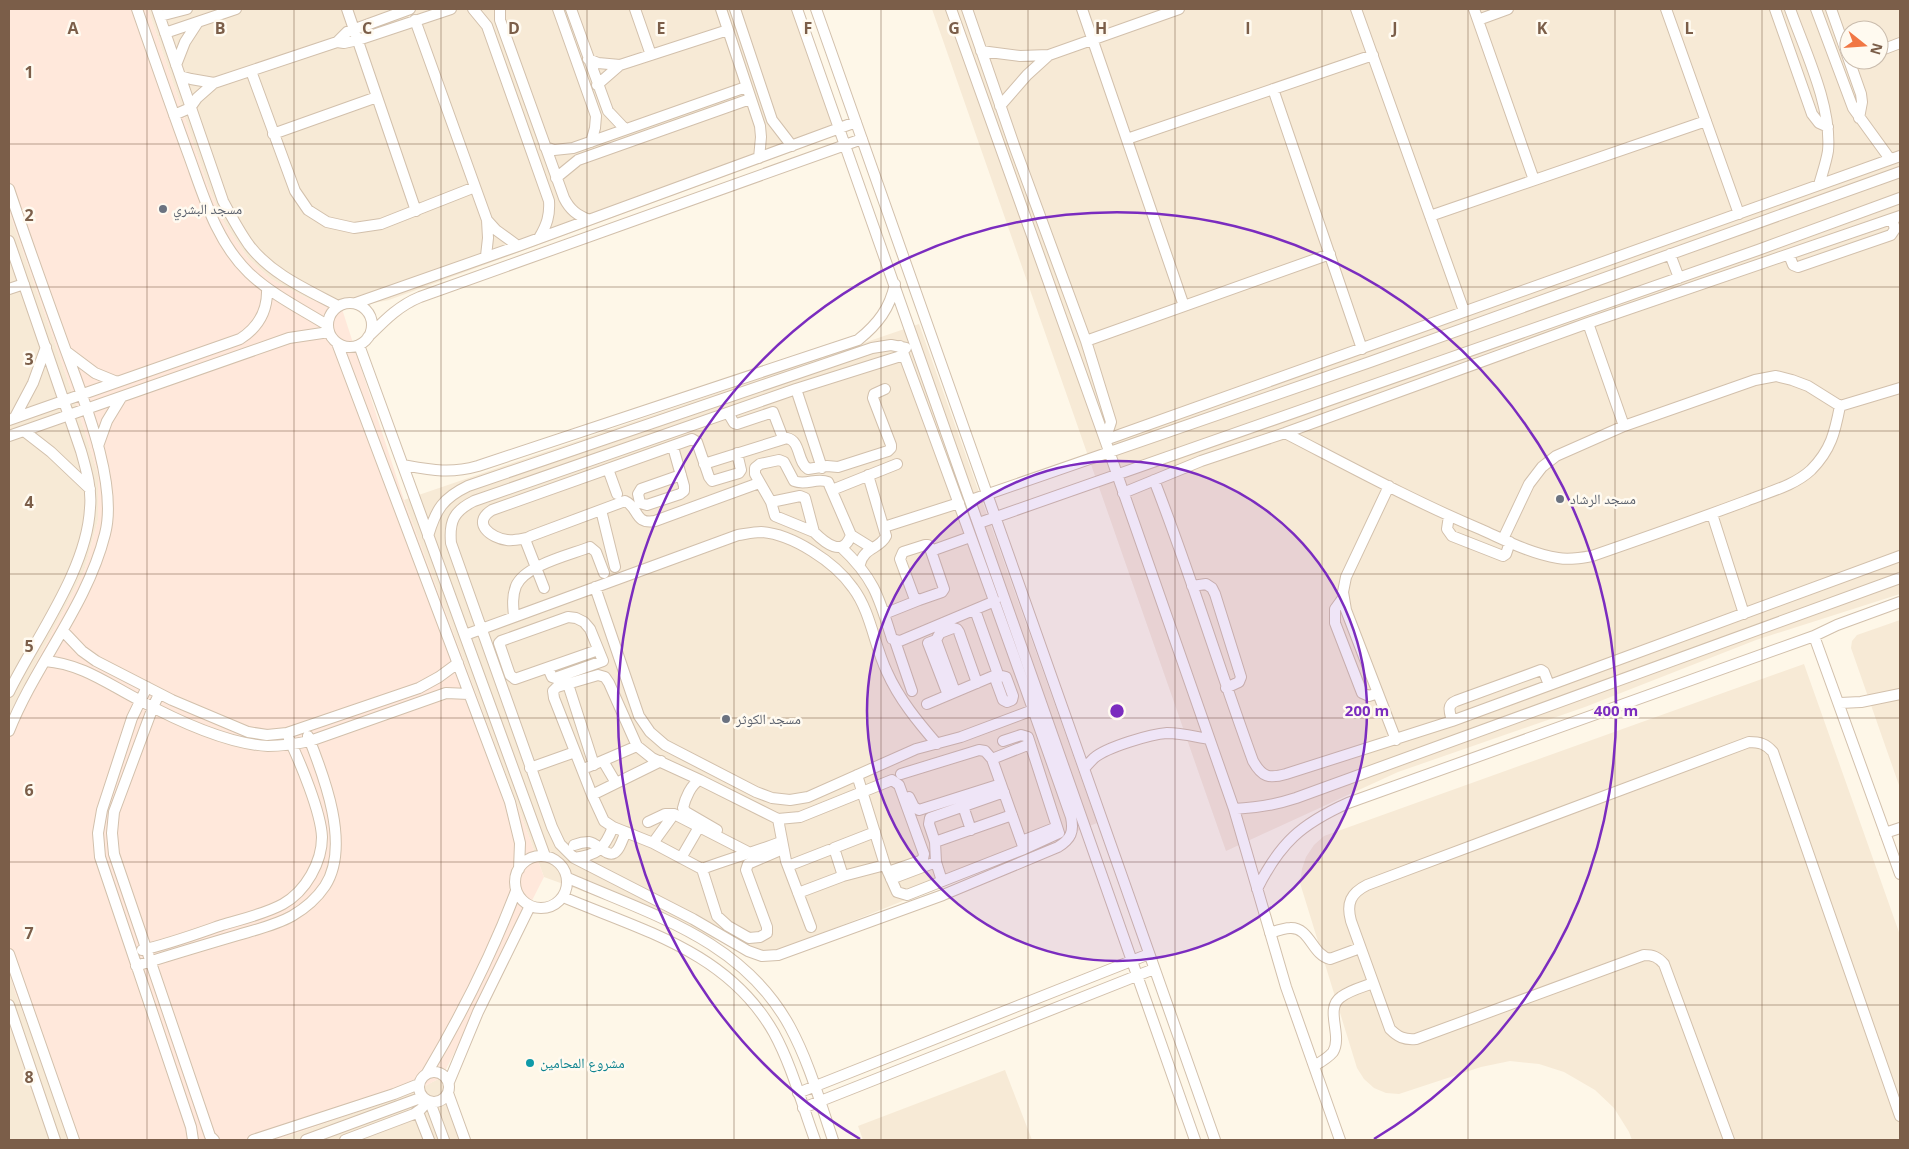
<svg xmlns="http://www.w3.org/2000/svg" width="1909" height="1149" viewBox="0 0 1909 1149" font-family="'Open Sans','Noto Naskh Arabic',sans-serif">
	<rect width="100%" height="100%" fill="#fef7e8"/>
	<path fill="#f7ead6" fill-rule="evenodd" d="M148 9H803L845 132 389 300 342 309 309 299 271 279 248 258 225 224 209 189Z
		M932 9H1900V594L1756 640 1585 707 1398 772 1226 851ZM1849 30H1879V60H1849Z
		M9 211 76 404 98 474V520L84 571 9 715Z
		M919 324 1097 823 763 957 544 877 404 500Z
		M1900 620V788L1851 648 1852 641 1857 635Z
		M1804 664 1900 935V1140H1632L1629 1132 1614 1108 1595 1090 1564 1072 1539 1064 1510 1061 1481 1067 1399 1094 1386 1093 1374 1088 1364 1079 1357 1068 1300 883 1302 869 1306 857 1314 845 1324 836Z
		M9 970 15 992 72 1140H9Z
		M1005 1070 1032 1140H863L858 1126Z
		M442 1077 464 1140H276L410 1094Z"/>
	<path fill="#ffe8db" d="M9 9H148L209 189 225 224 248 258 271 279 309 299 342 309 404 500 544 877 442 1077 410 1094 276 1140H72L15 992 9 970V715L84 571 98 520V474L76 404 9 211Z"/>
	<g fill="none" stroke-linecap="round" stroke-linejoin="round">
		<g stroke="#d2c0ac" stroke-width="12">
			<path id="minor" d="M137 9C154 58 171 107 189 156 204 197 216 241 249 273 271 294 301 309 327 325
				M157 9 223 201C231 216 239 231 249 245 271 274 306 289 338 306
				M347 9 416 211
				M473 9 487 26 549 201C550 215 547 225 539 238
				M500 9V20L564 198C570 210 577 215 589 220
				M558 9 596 116 595 128 591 142
				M571 9 608 111 625 129
				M635 9 651 55
				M721 9 760 126 761 137 759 158
				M735 9 772 120 792 146
				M797 9 1195 1140
				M816 9 1215 1140
				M951 9 1109 451 1234 809 1286 987 1340 1140
				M967 9 1015 148 1086 341 1111 422 1105 440
				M1082 9 1184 306
				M1356 9 1464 311
				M1474 9 1534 180
				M1666 9 1739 214
				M1775 9 1812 114 1819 123 1828 127
				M1790 9C1805 51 1832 106 1828 151 1826 163 1822 174 1819 185
				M1816 9 1853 108 1890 159
				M1831 9 1861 94 1862 102 1859 118
				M160 16 187 9
				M415 20 487 220 488 238 486 256
				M1478 20 1508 9
				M165 33 236 9
				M337 42 347 32 410 9
				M981 51 1020 56 1049 55 1179 9
				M1879 51 1900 43
				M588 59 598 63 620 65 728 30
				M176 65 185 42 198 22
				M251 71 295 191 308 210 327 222 354 228 381 224 475 187
				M180 76 191 79 214 83
				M597 85 620 65
				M1273 89 1362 349
				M1000 106 1027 75 1049 55
				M174 115 190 108 197 98 214 83 337 42 344 43 358 40 451 9
				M273 134 377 97
				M1127 139 1373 55
				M545 147 554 150 573 148 746 87
				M556 178 578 160 750 99
				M9 189C26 240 44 290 62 340 80 391 119 481 105 534 87 606 36 663 9 731
				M1430 216 1706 121
				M487 220 496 230 518 246
				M9 241 81 451C86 469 92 489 90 508 87 570 36 637 9 692
				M1670 254 1679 278
				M1789 255 1793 265 1798 267 1891 235 1895 229 1892 219
				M9 289 24 284
				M328 325a22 22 0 1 1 44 0a22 22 0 1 1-44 0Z
				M356 303 518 246 856 122
				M1588 323 1624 426
				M368 337C384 321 398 306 420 297L862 139
				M1086 341 1330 254
				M337 343 510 802 520 843 519 869
				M359 345 545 856
				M900 346 904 355C961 508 1017 663 1071 817 1074 832 1071 839 1058 847L943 895 778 955 762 956 748 951 693 919 574 858 560 844 552 827 451 543C449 521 454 511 474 501L796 389 904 355
				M67 352 95 373 117 382
				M796 389 822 468
				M728 413 734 423 737 424 773 412 783 438
				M15 417 33 383 46 347
				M9 420 240 339C259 327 268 310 267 288
				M24 431 51 452 90 489
				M1285 433C1349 466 1413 501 1480 529 1505 540 1531 554 1558 558 1570 560 1581 558 1592 556 1644 538 1695 520 1746 501 1768 492 1794 486 1811 470 1831 450 1835 432 1840 406
				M9 436 289 338 329 332
				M1105 440 1900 156
				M98 446 107 421 121 398
				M673 447 684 486V491L680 494 647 505 640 503 638 494 641 489 681 475
				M704 464 787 438C801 441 797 462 808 469L827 466 838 467 888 451 891 448V445L873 398 874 394 885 389
				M403 465C431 470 450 474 478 466L858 340C878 324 890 308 895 284
				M608 469 617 494
				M1154 480C1190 572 1219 668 1253 761 1262 777 1269 779 1286 774L1452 721 1900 556
				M1389 486 1346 577 1343 592 1346 610 1396 740
				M832 490 897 464
				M1123 493 1201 461 1285 433 1588 323 1900 216
				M971 500 1370 362 1900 172
				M771 502 800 496 805 498 814 532 775 516 771 502 755 474V468L760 464 779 460 784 462 794 481C806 486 817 477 828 482L851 535C843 558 825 543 814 532
				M601 510 615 567
				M1712 514 1744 614
				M1449 516 1447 529 1452 536 1503 556 1506 554 1510 542
				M979 523 1758 250 1900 198
				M884 527 959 503
				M851 535 872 548
				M428 536C436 509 443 498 468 486L872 348 891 345 906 348
				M527 538C521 539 513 541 507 540 491 538 471 523 492 510L692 439 697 442 709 477 712 481 739 473 741 470 737 453
				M1503 539 1529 484 1542 467 1556 456 1624 426 1755 380 1776 376 1792 380 1808 386 1840 406 1900 388
				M925 545H928L930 548 944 589 942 592 919 600 914 597 900 559 903 552Z
				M841 547C874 578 879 597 892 639L900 641 995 601
				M931 551 970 537
				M860 564C864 547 880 549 886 536L868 475
				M1192 586 1206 584 1212 588 1215 594 1241 677 1239 682 1226 688
				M595 587 639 716 650 732 665 745 756 792 772 798 790 800 808 797 916 749 961 737 1033 710
				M544 588 526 542 527 538 531 536 625 501C639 507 634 525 655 521L759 483
				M1343 598 1335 609V623L1362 693 1369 696 1378 693
				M975 610 999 677
				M884 614 919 600
				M514 616C513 606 512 596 516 586 525 565 570 555 590 547L596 552 604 573
				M63 631 82 651 96 661 172 700 248 732 267 735 287 733 419 688 439 677 458 663
				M465 635 738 535C745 534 754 532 761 532 792 534 835 562 853 588 871 612 874 645 887 672 899 699 918 722 937 744
				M1814 636 1900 874
				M936 640 928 643 948 695
				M895 641 912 691
				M45 661C82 664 108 684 139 700 176 720 227 744 268 746 283 746 296 744 310 741L446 693 469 694
				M548 668 552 677 555 678 603 661 590 629 584 622 576 618 568 617 501 641 499 643 510 675 515 679 598 650
				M1002 676 1006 677 1013 696 1012 700 1007 702 1003 700 996 681 997 678Z
				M566 678 594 765
				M147 687 132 718 102 810 98 833 100 857 191 1127 193 1140
				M955 692 936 640 940 633 953 628 957 629 959 632 977 683
				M159 694 153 707 114 812 112 833 114 854 210 1136 214 1140
				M1840 703 1861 702 1900 694
				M927 704 998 674
				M1452 721C1450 713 1446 705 1456 701L1541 670 1544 672 1549 685
				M992 759 1030 744
				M603 761 616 783
				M661 761 592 795 604 821 613 827 653 843 702 869
				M588 767 637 746
				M530 768 575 752
				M1084 769C1087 765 1091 761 1094 758 1107 747 1151 734 1167 733 1182 733 1196 737 1209 739
				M901 774 979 750 985 751 992 759 1024 849
				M857 775 885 865 897 892 907 895 1024 849 1059 833 1028 737 1021 735 1003 741
				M592 795 554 698 553 691 557 687 598 675 605 677 609 683 637 746 652 758 700 780
				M909 797 914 807 919 810 1001 784
				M963 806 971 830
				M1234 809C1256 808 1275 805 1296 798L1900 578
				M778 819 786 861 811 927
				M648 822 665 814H674L752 854
				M717 830 686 812 683 808C685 799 691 784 700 780L778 819 800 817 892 780 899 785 924 854 923 859 920 861 888 872
				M1885 833 1900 828
				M1022 841 1057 827
				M781 842C755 852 728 859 702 869L717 916 728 926 749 938 760 937 767 933V927L746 870 748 864 783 849
				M935 842 1012 815
				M653 843 674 814
				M574 845C579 843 584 842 589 842 597 843 607 857 614 853 620 850 623 837 626 832
				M515 882a26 26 0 1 1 52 0a26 26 0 1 1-52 0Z
				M574 858C597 855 604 850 613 827
				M681 858 699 827
				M788 866 829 850
				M843 876 834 848 875 832
				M568 878C652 915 743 940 790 1027 809 1062 820 1102 833 1140
				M891 879 936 862
				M942 881 936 862 935 842 929 824 930 818 1004 792
				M1257 889C1280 843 1301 824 1348 803L1814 636 1837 625 1900 602
				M798 893 843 876 885 865
				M563 897C644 931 728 952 774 1033 792 1066 802 1105 815 1140
				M1270 933C1276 931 1284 928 1290 928 1310 927 1312 955 1330 959L1360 948
				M142 950C169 944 196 934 222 925 242 919 265 914 283 904 306 891 322 862 322 837 321 812 300 762 289 739
				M9 954 74 1140
				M136 966C170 955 204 945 238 935 255 930 276 925 292 916 304 909 317 898 325 886 351 846 324 776 308 736
				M9 1005 55 1140
				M1314 1066C1321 1062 1328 1058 1333 1052 1343 1035 1324 1009 1341 997 1350 990 1363 987 1373 983
				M419 1087a15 15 0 1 1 30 0a15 15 0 1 1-30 0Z
				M427 1073C462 1014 492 954 516 891
				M449 1082 478 1012 530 906
				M448 1093 465 1140
				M798 1093 1149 954
				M430 1102 444 1140
				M803 1108 1154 969
				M418 1112 429 1140
				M253 1140 394 1094 419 1084
				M306 1140 423 1097
				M345 1140 414 1114 421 1109 428 1101
				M1729 1140 1664 964C1658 957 1653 955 1644 955L1416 1039C1404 1040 1398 1037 1390 1029L1351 921C1346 903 1351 893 1367 885L1749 742C1760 742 1766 744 1773 752L1900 1116"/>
		</g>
		<use href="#minor" stroke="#fff" stroke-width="10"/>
	</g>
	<path fill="none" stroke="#7b5e49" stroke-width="1" stroke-opacity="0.55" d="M147 9V1140M294 9V1140M441 9V1140M587 9V1140M734 9V1140M881 9V1140M1028 9V1140M1175 9V1140M1322 9V1140M1468 9V1140M1615 9V1140M1762 9V1140M9 144H1900M9 287H1900M9 431H1900M9 574H1900M9 718H1900M9 862H1900M9 1005H1900"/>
	<circle cx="1117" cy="711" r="250" fill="#7b2cbf" fill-opacity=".12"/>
	<g fill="none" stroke="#7b2cbf" stroke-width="2.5">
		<circle cx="1117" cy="711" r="250"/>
		<path d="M860 1139A499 499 0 1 1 1374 1139"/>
	</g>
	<g fill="#6b7280" stroke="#fffaf0" stroke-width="2">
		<circle cx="163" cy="209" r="5"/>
		<circle cx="1560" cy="499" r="5"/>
		<circle cx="726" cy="719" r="5"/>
	</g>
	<circle fill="#0f9aa8" stroke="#fffaf0" stroke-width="2" cx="530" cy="1063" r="5"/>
	<g text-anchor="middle" stroke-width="5" stroke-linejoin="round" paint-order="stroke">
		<g font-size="14" fill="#5b616d" stroke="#fffaf0" text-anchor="start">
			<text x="173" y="214">مسجد البشري</text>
			<text x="1570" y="504">مسجد الرشاد</text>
			<text x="736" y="724">مسجد الكوثر</text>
		</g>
		<g font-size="14" fill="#0d838f" stroke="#fffaf0" text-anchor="start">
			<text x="540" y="1068">مشروع المحامين</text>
		</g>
	</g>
	<g font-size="16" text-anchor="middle" font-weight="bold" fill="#7b5e49" stroke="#fffaf0" stroke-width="5" stroke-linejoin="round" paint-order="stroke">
		<text x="73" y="34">A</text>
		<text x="220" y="34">B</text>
		<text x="367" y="34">C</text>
		<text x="514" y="34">D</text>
		<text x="661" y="34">E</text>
		<text x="808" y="34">F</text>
		<text x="954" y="34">G</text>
		<text x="1101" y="34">H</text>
		<text x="1248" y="34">I</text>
		<text x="1395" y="34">J</text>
		<text x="1542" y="34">K</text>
		<text x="1689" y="34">L</text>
		<text x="29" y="78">1</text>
		<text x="29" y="221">2</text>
		<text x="29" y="365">3</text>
		<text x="29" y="508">4</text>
		<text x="29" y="652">5</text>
		<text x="29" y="796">6</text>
		<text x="29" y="939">7</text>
		<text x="29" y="1083">8</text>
	</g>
	<circle cx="1117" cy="711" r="8" fill="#7b2cbf" stroke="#fffaf0" stroke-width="2.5"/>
	<g font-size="15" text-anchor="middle" font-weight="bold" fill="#7b2cbf" stroke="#fffaf0" stroke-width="5" stroke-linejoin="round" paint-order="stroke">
		<text x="1367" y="716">200 m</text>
		<text x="1616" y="716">400 m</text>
	</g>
	<rect width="1909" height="1149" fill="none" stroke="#7b5e49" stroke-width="20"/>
	<g transform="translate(1864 45) rotate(107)"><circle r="24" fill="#fffaf0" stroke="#cabcad"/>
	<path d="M0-4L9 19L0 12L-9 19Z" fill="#f17744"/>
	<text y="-8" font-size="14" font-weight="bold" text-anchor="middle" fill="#7b5e49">N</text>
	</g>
</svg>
